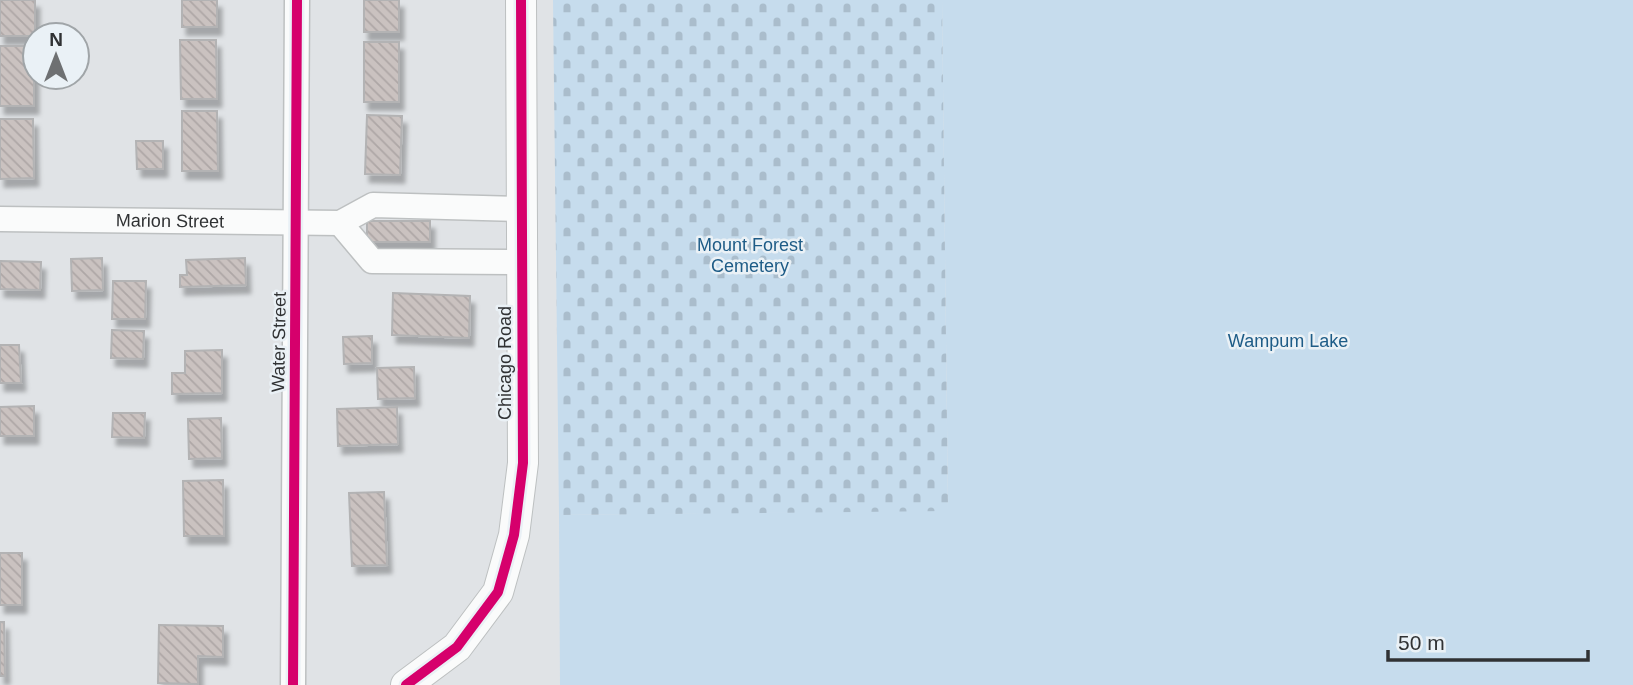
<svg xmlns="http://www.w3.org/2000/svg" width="1633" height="685" viewBox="0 0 1633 685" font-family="Arial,sans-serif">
	<defs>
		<pattern id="cemetery-stones" width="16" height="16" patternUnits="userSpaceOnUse" patternTransform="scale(1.75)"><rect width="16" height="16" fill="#c6dced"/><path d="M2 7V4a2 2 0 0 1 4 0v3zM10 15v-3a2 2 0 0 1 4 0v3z" fill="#aabdcc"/></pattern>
		<pattern id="building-back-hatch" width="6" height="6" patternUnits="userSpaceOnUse" patternTransform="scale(1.75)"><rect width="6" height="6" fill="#cac2c0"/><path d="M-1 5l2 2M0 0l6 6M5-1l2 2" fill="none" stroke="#aea7a6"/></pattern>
		<filter id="shadow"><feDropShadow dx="4.5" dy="8" stdDeviation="2" flood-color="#0004"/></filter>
	</defs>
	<rect width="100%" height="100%" fill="#e0e3e6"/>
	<path fill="#c6dced" d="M942 0H1633V685H560L559 515 948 510Z"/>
	<path fill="url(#cemetery-stones)" d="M553 0H942L948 511 559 515Z"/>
	<path fill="url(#building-back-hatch)" stroke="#b3b3b4" stroke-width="2" filter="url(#shadow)" d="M0 0H35V36H0Z
		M182 0H217V27H182Z
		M364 0H399V32H364Z
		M180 40H216L217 99H181Z
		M364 42H399V102H364Z
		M0 46H34V106H0Z
		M182 111H217L218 171H182Z
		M367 115 402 116 400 175 365 174Z
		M0 119H33L34 178 0 179Z
		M136 141H163V169H137Z
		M367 221H430V242H367Z
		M102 258 103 290 72 291 71 259Z
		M245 258 246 285 180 287V275H187L186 260Z
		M0 261 41 262 40 290 0 289Z
		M113 281H146L145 319H112Z
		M393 293 470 296 469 338 392 335Z
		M112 330 144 331 143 359 111 358Z
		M372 336V363L344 364 343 337Z
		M0 345H19L21 383H0Z
		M222 350V393L172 394V373H185V351Z
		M414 367 415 398 378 399 377 368Z
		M34 406V436H0V407Z
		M397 407 398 444 338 446 337 409Z
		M113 413H145L144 438 112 437Z
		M221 418 222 458 189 459 188 419Z
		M223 480 224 536H184L183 481Z
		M384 492 387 565 352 566 349 493Z
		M0 553H22V605H0Z
		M0 622H4L5 676H0Z
		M159 625 223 626V657L198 656V684L158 683Z"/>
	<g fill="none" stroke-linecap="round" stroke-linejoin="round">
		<g stroke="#bdc0c1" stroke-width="27">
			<g id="minor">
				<path id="s1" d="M0 219 340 223 373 205 522 209"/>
				<path d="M340 223 372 261 522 262"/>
				<path d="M293 685 297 0"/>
			</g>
		</g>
		<g stroke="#bdc0c1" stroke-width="32">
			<path id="tertiary" d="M406 685 457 647 498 592 514 535 523 463 521 0"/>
		</g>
		<use href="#minor" stroke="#fafbfb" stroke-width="24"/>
		<use href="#tertiary" stroke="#fafbfb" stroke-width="30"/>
		<g stroke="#eaf1f6" stroke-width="15">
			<path id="cycleway" d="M293 685 297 0
				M406 685 457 647 498 592 514 535 523 463 521 0"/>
		</g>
		<use href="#cycleway" stroke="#d6006c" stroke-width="10"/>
	</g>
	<g text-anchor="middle" stroke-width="5" stroke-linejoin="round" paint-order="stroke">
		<g font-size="18" fill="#303234" stroke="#eaf1f6">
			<text dy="6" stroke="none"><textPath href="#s1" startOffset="170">Marion Street</textPath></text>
			<text transform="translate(279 342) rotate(-89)" y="6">Water Street</text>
			<text transform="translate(505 363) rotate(-90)" y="6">Chicago Road</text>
		</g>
		<g font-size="18" fill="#1e5c87" stroke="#eaf1f6">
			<text x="750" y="251">Mount Forest<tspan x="750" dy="21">Cemetery</tspan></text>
			<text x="1288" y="347">Wampum Lake</text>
		</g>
	</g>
	<g transform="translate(56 56)"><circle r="33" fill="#eaf1f6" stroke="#a0a5a8" stroke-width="2"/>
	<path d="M0-5L12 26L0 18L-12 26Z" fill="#6e7072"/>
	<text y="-10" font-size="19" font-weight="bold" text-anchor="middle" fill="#303234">N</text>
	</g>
	<path d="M1388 650v10h200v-10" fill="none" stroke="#303234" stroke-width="3.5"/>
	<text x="1398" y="650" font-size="21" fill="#303234" stroke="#eaf1f6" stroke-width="5" paint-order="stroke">50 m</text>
</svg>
